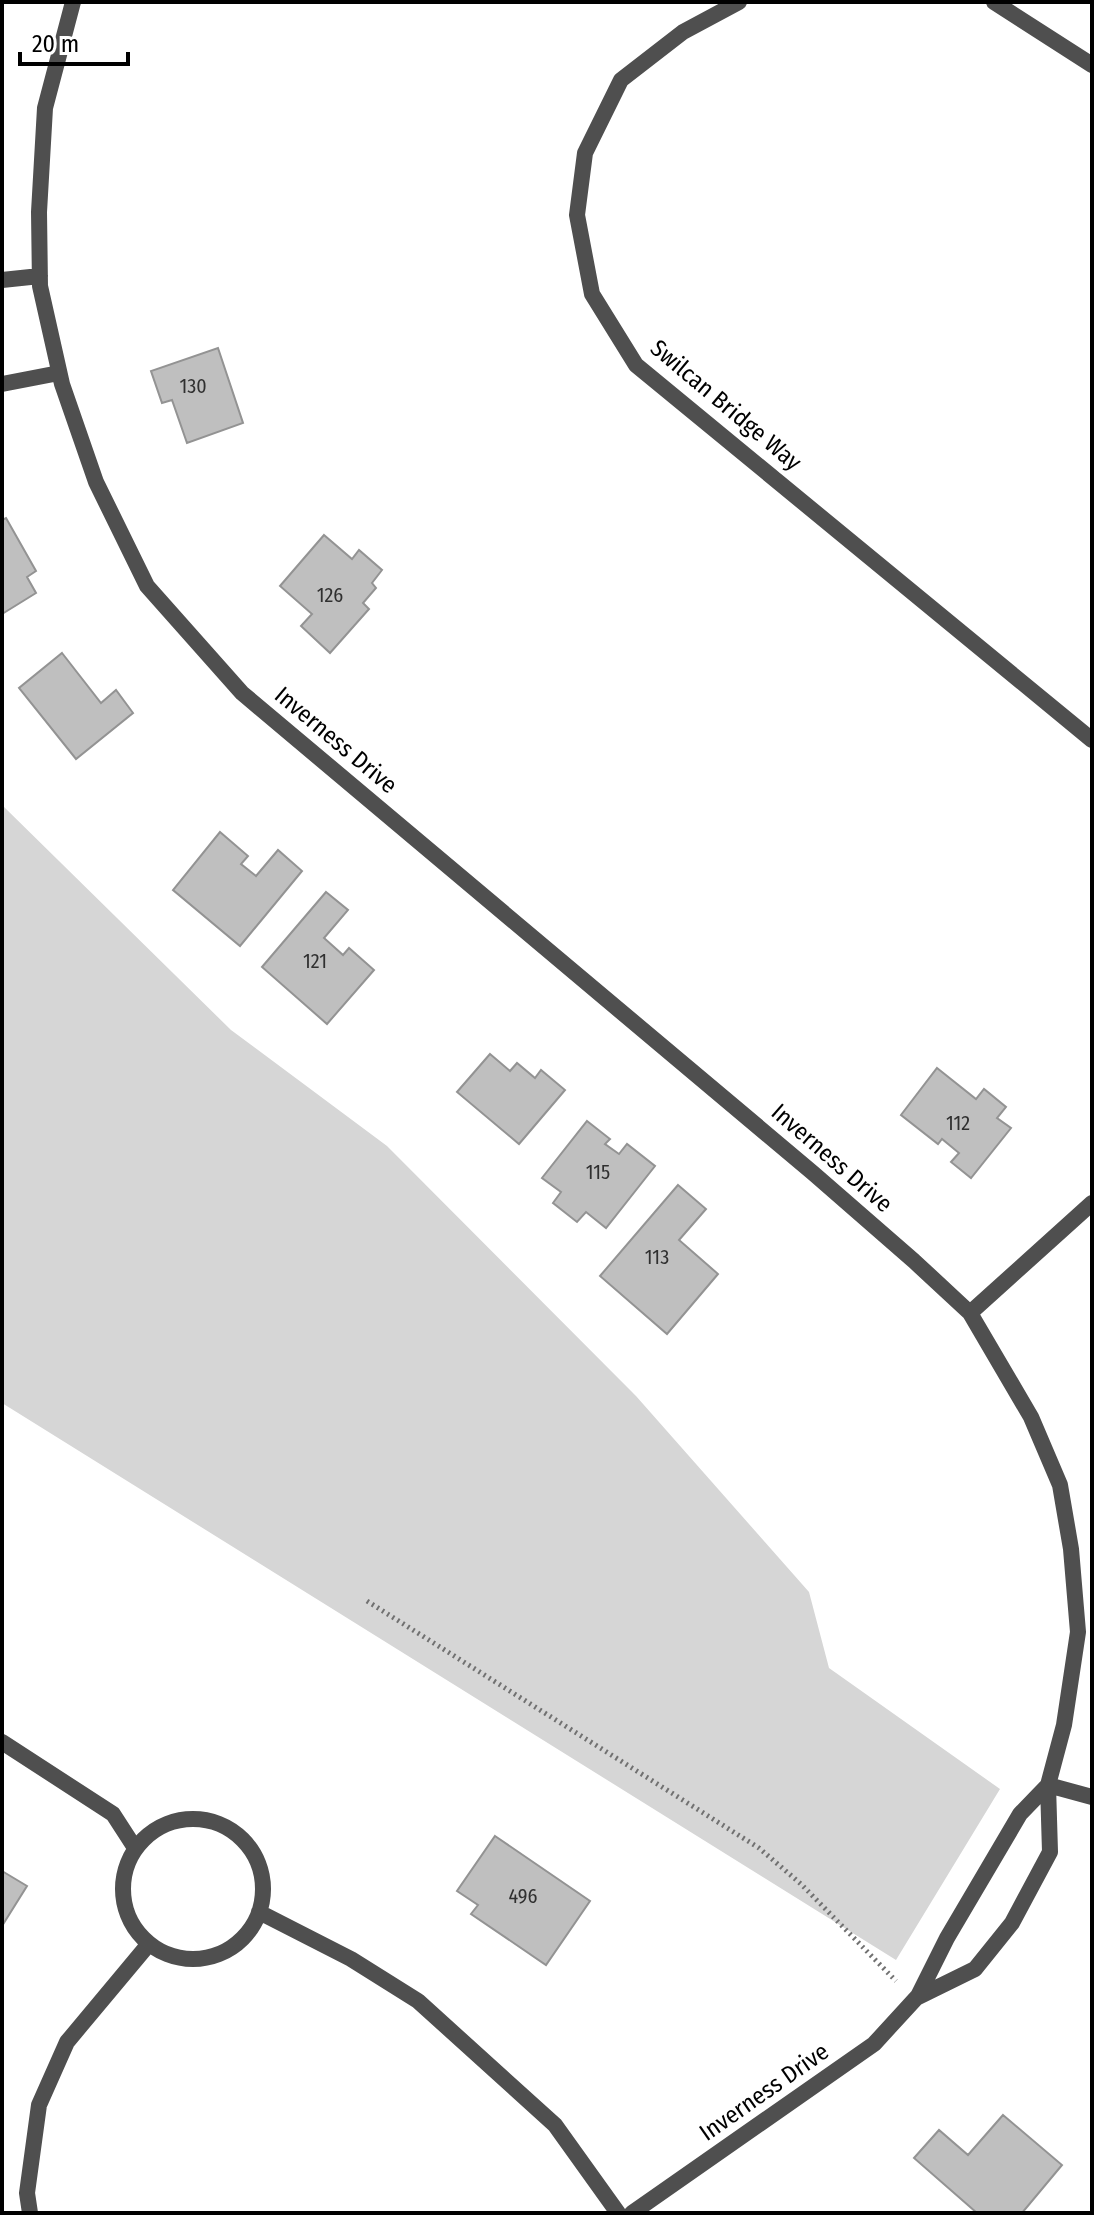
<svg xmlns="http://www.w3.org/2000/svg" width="1094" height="2215" viewBox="0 0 1094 2215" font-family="'Fira Sans Condensed',sans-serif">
	<rect width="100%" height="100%" fill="#fff"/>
	<path fill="#d6d6d6" d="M2 805 231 1030 387 1146 636 1396 809 1592 829 1668 1000 1789 896 1960 2 1403Z"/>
	<path fill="#bfbfbf" stroke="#939393" stroke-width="2" d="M218 348 243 423 187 443 172 400 162 403 151 371Z
		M6 518 36 571 27 577 36 593 2 614V520Z
		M324 535 352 559 359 550 382 570 372 583 376 588 363 603 369 609 330 653 301 626 312 614 280 586Z
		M62 653 101 703 116 690 133 713 76 759 19 688Z
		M220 832 248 856 241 864 256 876 278 850 302 871 240 946 173 890Z
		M326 892 348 910 324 938 343 955 349 948 374 970 327 1024 262 967Z
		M490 1054 510 1071 517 1063 535 1078 541 1070 565 1090 519 1144 457 1092Z
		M937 1068 976 1099 984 1089 1006 1107 997 1118 1011 1128 971 1178 951 1162 959 1153 942 1139 938 1144 901 1115Z
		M587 1121 610 1139 605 1144 619 1154 627 1144 655 1166 606 1228 586 1212 577 1222 553 1203 561 1192 542 1178Z
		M678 1185 706 1209 679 1240 718 1274 667 1334 600 1276Z
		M495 1836 590 1901 546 1965 471 1914 478 1905 457 1891Z
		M2 1871 27 1886 2 1926Z
		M1003 2115 1062 2165 1022 2213H977L914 2158 939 2130 968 2155Z"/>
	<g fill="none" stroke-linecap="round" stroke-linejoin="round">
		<path stroke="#717171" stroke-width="5" stroke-dasharray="2 4" stroke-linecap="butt" d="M367 1601 759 1848 801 1884 896 1981"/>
		<path stroke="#4f4f4f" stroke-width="16" d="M73 2 45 108 39 212 40 286 62 384 96 482 147 586 242 693 813 1173 914 1261 970 1313 1031 1417 1060 1485 1071 1549 1078 1632 1064 1725 1048 1785 1020 1814 947 1938 918 1996 874 2044 632 2213
			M739 2 683 32 621 80 585 153 577 215 592 294 636 365 1092 740
			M994 2 1092 65
			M2 280 40 276
			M2 384 59 373
			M970 1313 1092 1203
			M2 1742 113 1814 135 1848
			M123 1889a70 70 0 1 1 140 0a70 70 0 1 1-140 0Z
			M259 1912 351 1959 418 2001 555 2125 618 2213
			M916 1998 975 1969 1012 1923 1050 1852 1048 1785 1092 1797
			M30 2213 27 2193 39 2105 67 2042 148 1945"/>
	</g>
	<g text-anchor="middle" stroke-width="8" stroke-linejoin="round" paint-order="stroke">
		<g font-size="20" fill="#303030">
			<text x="193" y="393">130</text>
			<text x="330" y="602">126</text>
			<text x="315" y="968">121</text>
			<text x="958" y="1130">112</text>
			<text x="598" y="1179">115</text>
			<text x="657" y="1264">113</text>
			<text x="523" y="1903">496</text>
		</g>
		<g font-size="24" fill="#000" stroke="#fff">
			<text transform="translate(726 405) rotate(40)" y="8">Swilcan Bridge Way</text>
			<text transform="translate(336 740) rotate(40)" y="8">Inverness Drive</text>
			<text transform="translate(832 1158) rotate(41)" y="8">Inverness Drive</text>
			<text transform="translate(764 2092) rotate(-35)" y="8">Inverness Drive</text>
		</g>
	</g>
	<rect width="1094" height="2215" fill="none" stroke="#000000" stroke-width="8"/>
	<path d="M20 52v12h108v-12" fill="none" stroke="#000000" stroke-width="4"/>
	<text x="32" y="52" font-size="24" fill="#000000" stroke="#ffffff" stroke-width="6" paint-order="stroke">20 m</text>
</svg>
